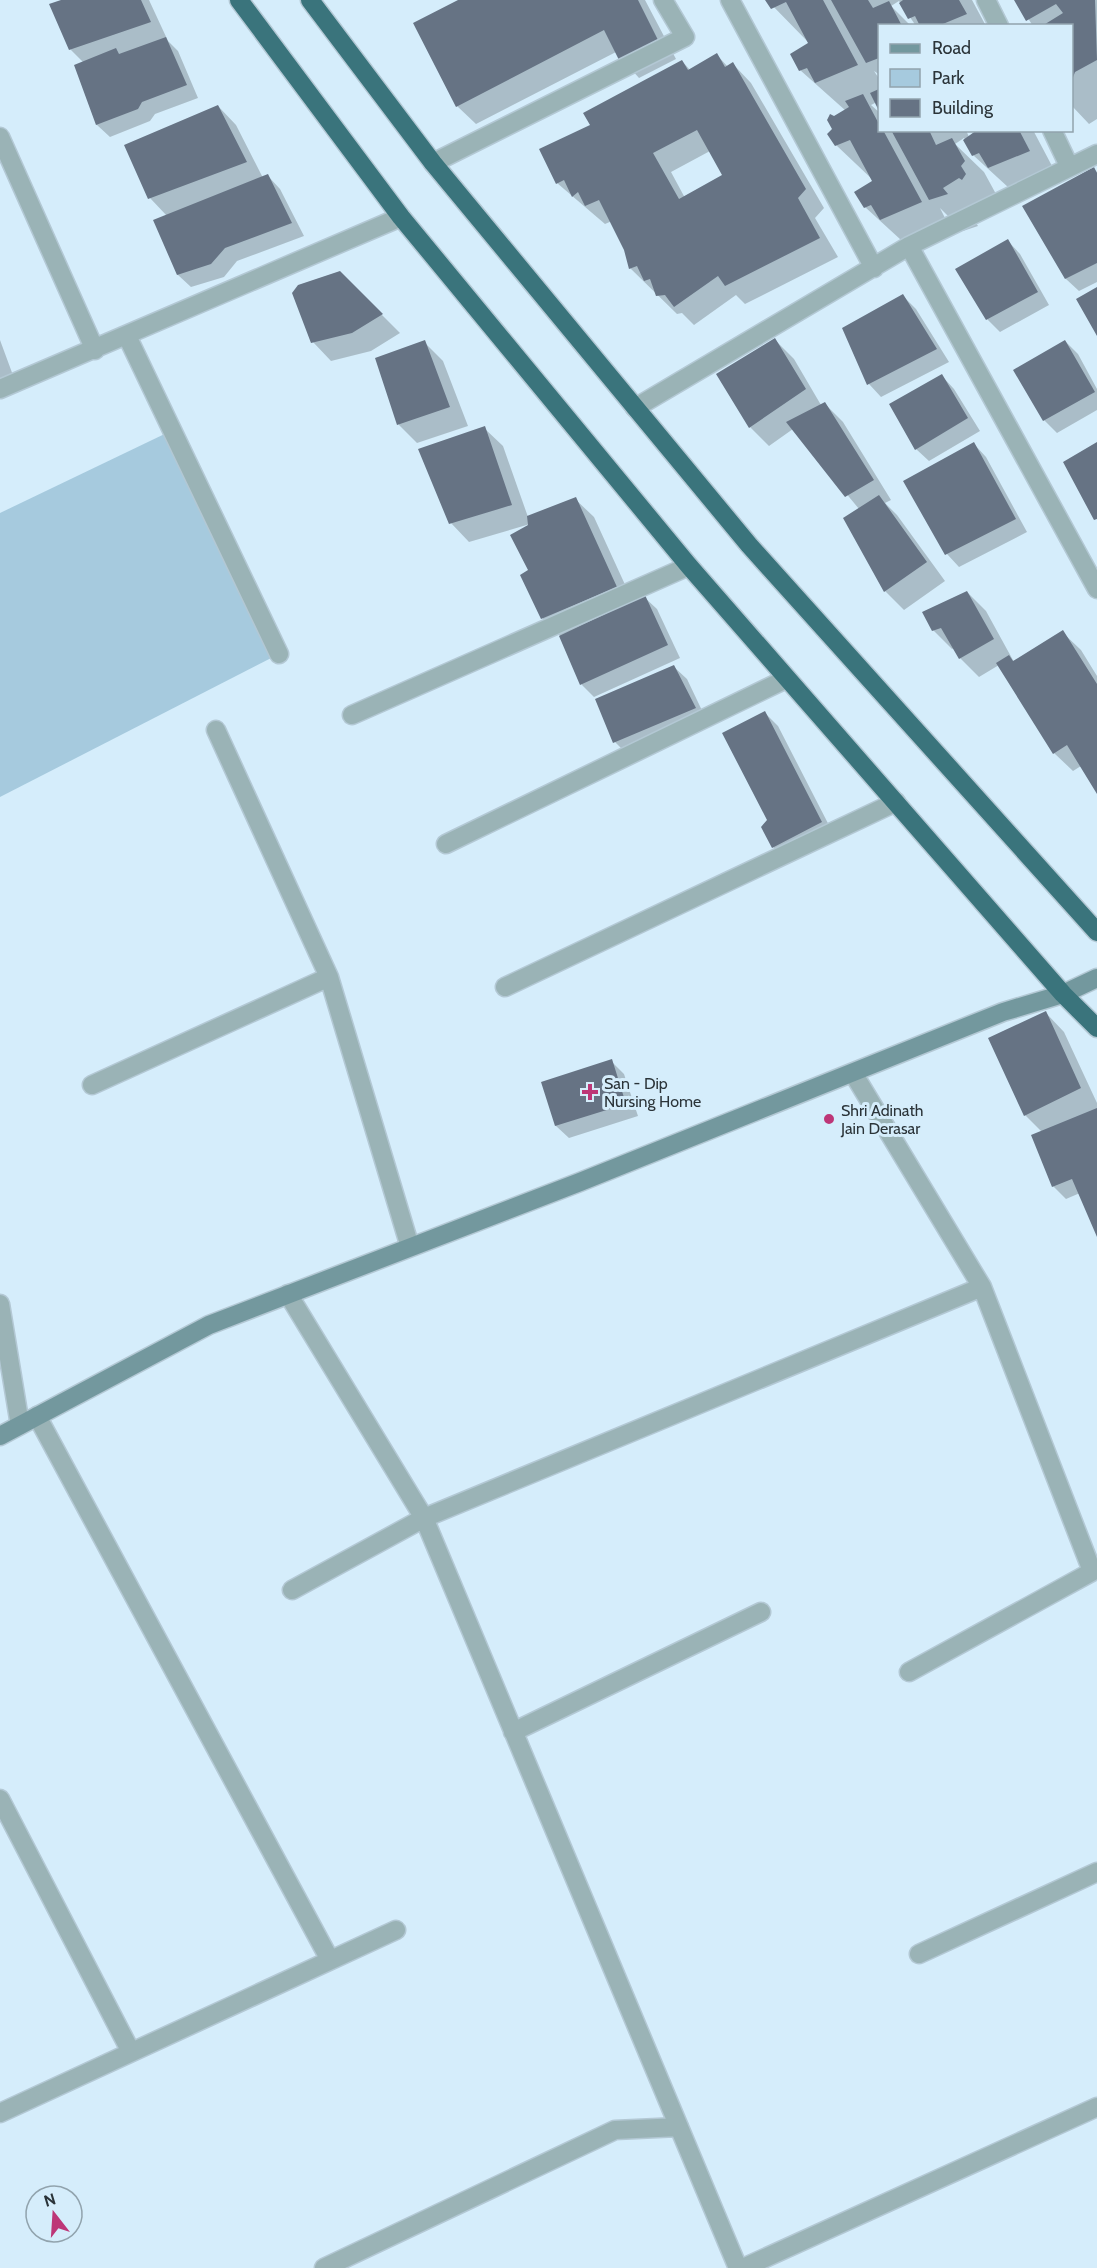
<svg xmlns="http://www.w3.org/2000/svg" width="1097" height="2268" viewBox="0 0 1097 2268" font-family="Cabin,sans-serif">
	<rect width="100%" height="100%" fill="#d5edfb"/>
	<path fill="#a6cade" d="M175 429 279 654 0 797V513Z"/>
	<path fill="#0003" fill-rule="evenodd" d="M66 0H149L168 41 178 51 198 98 155 114 150 121 110 137 97 125 76 66 84 63 70 49Z
		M462 0H645L676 59 639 78 616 52 476 124 457 106Z
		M767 0H972L986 26H916L899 1 891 6 911 26H880V75L874 71 880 80V108L877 102 871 105 880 113V130H966L969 137 980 130H1033L1061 183 1021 199 973 155 964 138 955 144 984 172 996 194 974 220 978 226 963 231 940 208 953 234 913 251 865 207 874 181 836 145 829 134 834 129V118L846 111 800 70 810 44Z
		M1016 0H1097V119L1089 124 1072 106V26H1033Z
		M717 55 728 67 733 64 751 83 824 208 815 218 838 257 745 304 736 295 694 325 682 313 677 314 630 268 626 250 612 221 605 224 557 183 592 125 682 61 690 70ZM710 151 724 176 685 198 671 172Z
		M218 106 236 125 263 178 268 176 280 189 304 236 237 261 224 277 191 287 178 275 155 221 167 216 150 198 126 145Z
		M1093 169 1097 172V282L1079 291 1066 279 1025 206Z
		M1008 241 1020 254 1049 305 1000 332 987 319Z
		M340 273 400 333 371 351 331 361 313 342Z
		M903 296 916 309 949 362 881 397 869 384Z
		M0 340 14 378 0 383Z
		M775 340 794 359 821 405 825 404 843 422 891 500 885 503 897 515 945 581 904 610 885 591 845 518 859 509 793 429 769 446 750 427 718 374Z
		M1065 341 1078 354 1097 389V410L1057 433 1044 420Z
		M424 342 443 361 468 426 417 443 399 425 377 359Z
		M942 376 954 389 980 431 929 461 916 449Z
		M484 428 503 446 528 517 575 499 594 517 633 602 644 597 657 609 680 658 594 697 582 685 562 638 543 619 522 576 530 570V524L469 542 451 523Z
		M974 444 986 457 1027 532 959 567 947 554Z
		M967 592 986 611 1014 662 1062 632 1081 650 1097 676V791L1081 766 1073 771 1054 753 999 665 979 677 960 658 954 648 952 649 933 630Z
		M674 667 687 679 707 721 627 754 615 742Z
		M765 713 778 726 834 835 786 860 773 847 768 821Z
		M1046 1013 1064 1032 1097 1103V1233L1080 1193 1066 1199 1053 1186 1042 1132 1025 1115Z
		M611 1061 624 1074 638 1116 569 1138 556 1126 543 1083Z"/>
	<path fill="#667384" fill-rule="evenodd" d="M61 0H141L151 22 69 50 49 4Z
		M458 0H638L658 40 619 60 604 30 456 107 413 23Z
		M765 0H823L858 65 815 83 807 68 799 71 790 54 808 43 786 2 771 9Z
		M831 0H868L873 8 889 1 901 24 879 26V58L866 63Z
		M903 0H959L967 14 938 26H920L915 16 908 19 899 3Z
		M1014 0H1095L1097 60 1075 72 1072 80V26H1042L1063 13 1056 4 1026 21Z
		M166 37 187 85 142 102 138 109 96 125 74 65 116 48 119 54Z
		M717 53 725 67 733 62 806 189 798 198 820 238 725 286 718 276 674 307 665 295 656 296 650 279 644 281 637 266 629 269 624 250 599 200 585 206 578 192 572 197 564 180 556 184 539 149 590 125 583 113 682 60 688 70ZM697 130 722 175 679 199 653 153Z
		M879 89V111L870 93Z
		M863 94 879 124V130H883L922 202 880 220 871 205 864 208 854 192 872 181 850 140 835 146 827 134 832 129 827 120 830 114 834 116 849 107 845 101Z
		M218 105 247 162 148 199 124 145Z
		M891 130H929L936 145 952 138 965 161 961 166 966 174 962 180 959 178 943 188 948 194 929 200Z
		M977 130H1019L1030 151 988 168 979 153 972 156 963 140Z
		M1094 167 1097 173V263L1065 279 1022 206Z
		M268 174 292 223 225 248 211 264 177 275 153 220Z
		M1008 239 1038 292 986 320 955 269Z
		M340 271 383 314 352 333 311 343 292 293 298 285Z
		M1097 287V336L1076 299Z
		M903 294 937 349 867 385 842 328Z
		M775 338 806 389 749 428 716 374Z
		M425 340 450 407 397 425 375 358Z
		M1065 340 1095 392 1043 421 1013 370Z
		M942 374 968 418 915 450 889 404Z
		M825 402 874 480 845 497 786 422Z
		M485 426 512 505 449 524 418 449Z
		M974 442 1016 519 945 555 903 481Z
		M1097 442V519L1094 520 1063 462Z
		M879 495 927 562 884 592 843 518Z
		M576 497 617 587 541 619 520 575 528 570 510 535 528 525 527 516Z
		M967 591 994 639 959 659 941 628 932 631 922 612Z
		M645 595 668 645 580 685 559 636Z
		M1063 630 1097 684V794L1067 745 1053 754 996 663 1009 655 1013 661Z
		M674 665 696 708 613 743 595 699Z
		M765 711 822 822 772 848 761 827 767 820 722 733Z
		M1046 1011 1081 1088 1024 1116 988 1038Z
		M612 1059 626 1104 555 1126 541 1082Z
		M1097 1108V1237L1072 1179 1052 1187 1031 1135Z"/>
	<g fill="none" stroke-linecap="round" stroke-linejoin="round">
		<g stroke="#b3c8d4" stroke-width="21">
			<path id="street" d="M730 0 874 268
				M986 0 999 26
				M1052 130 1069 166
				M0 137 95 350
				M433 163 685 37 663 0
				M909 246 1097 589
				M127 336 279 654
				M0 389 401 217
				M635 408 909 246 1097 154
				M352 715 689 566
				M216 730 329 977 410 1247
				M446 844 786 679
				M505 987 896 802
				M853 1073 982 1287 1092 1571
				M92 1085 329 977
				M288 1294 424 1518 738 2268
				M0 1304 20 1425
				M37 1416 330 1960
				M292 1590 424 1518 982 1287
				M909 1672 1097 1569
				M513 1732 761 1612
				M0 1799 131 2052
				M919 1954 1097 1872
				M0 2113 396 1930
				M324 2268 615 2130 679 2127
				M743 2268 1097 2107"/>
		</g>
		<g stroke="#b3c8d4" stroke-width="21">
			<path id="secondary" d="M0 1436 209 1325 580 1182 1003 1012 1063 994 1097 978"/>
		</g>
		<g stroke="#b3c8d4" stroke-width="21">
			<path id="highway" d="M239 0 401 217 689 566 1063 994 1097 1028
				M310 0 433 163 749 545 1097 932"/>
		</g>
		<use href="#street" stroke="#9ab3b6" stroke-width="18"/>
		<use href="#secondary" stroke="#73989e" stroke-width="18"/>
		<use href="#highway" stroke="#3a747c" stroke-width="18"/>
	</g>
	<g fill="#bd3677" stroke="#d5edfb" stroke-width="2">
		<path d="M587 1083h6v6h6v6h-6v6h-6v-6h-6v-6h6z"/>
		<circle cx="829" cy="1119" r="6"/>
	</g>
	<g text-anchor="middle" stroke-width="6" stroke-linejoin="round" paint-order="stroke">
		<g font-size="16" fill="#2b3439" stroke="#d5edfb" text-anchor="start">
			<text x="604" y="1089">San - Dip<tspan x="604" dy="18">Nursing Home</tspan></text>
			<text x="841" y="1116">Shri Adinath<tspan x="841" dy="18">Jain Derasar</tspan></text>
		</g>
	</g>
	<rect x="878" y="24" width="195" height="108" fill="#d5edfb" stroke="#91a3ad" stroke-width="1.5"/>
	<rect x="890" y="44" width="30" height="9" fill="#73989e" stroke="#91a3ad" stroke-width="1.5"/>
	<text x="932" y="54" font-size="18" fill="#2b3439">Road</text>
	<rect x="890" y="69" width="30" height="18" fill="#a6cade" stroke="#91a3ad" stroke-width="1.5"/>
	<text x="932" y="84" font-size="18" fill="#2b3439">Park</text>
	<rect x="890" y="99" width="30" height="18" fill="#667384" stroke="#91a3ad" stroke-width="1.5"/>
	<text x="932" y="114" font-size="18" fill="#2b3439">Building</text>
	<g transform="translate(54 2214) rotate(343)"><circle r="28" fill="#d5edfb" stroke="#91a3ad" stroke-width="1.5"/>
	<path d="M0-4.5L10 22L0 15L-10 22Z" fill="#bd3677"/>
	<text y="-9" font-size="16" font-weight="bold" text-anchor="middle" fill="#2b3439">N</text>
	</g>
</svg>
